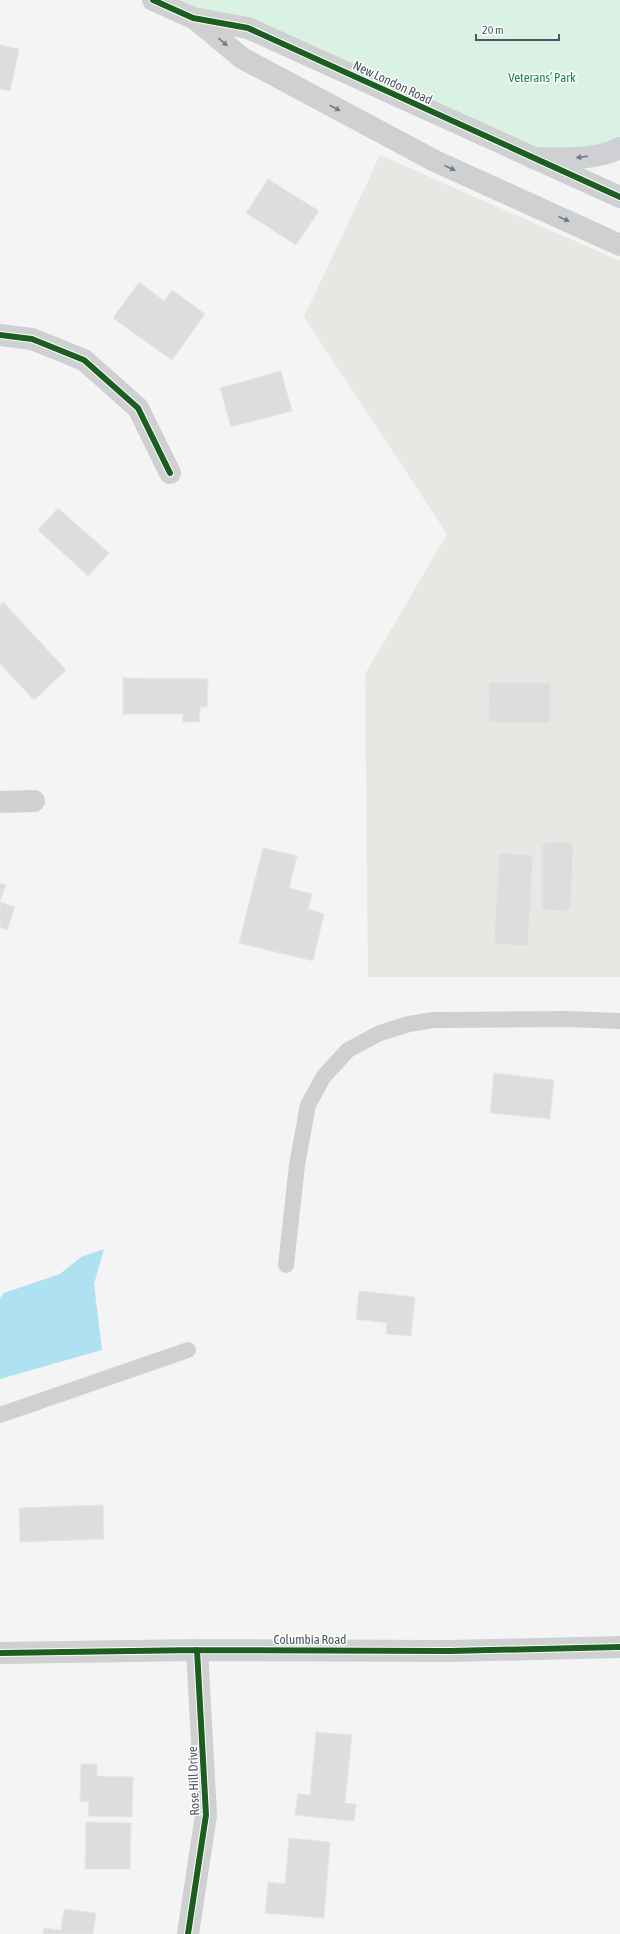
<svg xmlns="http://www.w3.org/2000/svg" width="620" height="1934" viewBox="0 0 620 1934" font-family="'Asap Condensed',sans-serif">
	<rect width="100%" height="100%" fill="#f4f4f4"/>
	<path fill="#e8e7e3" d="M380 155 620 261V977H368L365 674 447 534 304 317Z"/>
	<path fill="#d9f2e3" d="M153 0H620V148L533 158Z"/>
	<path fill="#aee2f0" d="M104 1249 94 1284 102 1350 0 1379V1298L4 1293 60 1274 81 1257Z"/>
	<path fill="#ddddde" stroke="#e5e6e7" d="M0 45 19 49 10 91 0 89Z
		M268 179 319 211 296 245 246 213Z
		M139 282 164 301 172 290 205 314 172 360 113 318Z
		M281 371 292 411 231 427 220 388Z
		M58 508 109 553 88 576 38 530Z
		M3 602 66 670 34 700 0 664V606Z
		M123 678 208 679 207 707H200L199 722H183V714H123Z
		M489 682 551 683 550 723 488 722Z
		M547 842H570L573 847 571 906 566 911 545 910 542 906V846Z
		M263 848 297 856 289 888 312 894 308 909 324 914 313 961 239 943Z
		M499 853 533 855 528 946 494 944Z
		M0 883 6 885 0 901Z
		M0 902 15 907 7 930 0 927Z
		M494 1073 554 1080 550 1119 490 1113Z
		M359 1291 415 1297 411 1336 386 1334 387 1323 356 1319Z
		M103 1505 104 1539 20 1542 19 1508Z
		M316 1732 352 1735 345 1803 356 1804 354 1821 295 1815 298 1794 310 1795Z
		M81 1764H97V1776L133 1777 132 1817 88 1816 89 1802 80 1801Z
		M86 1822 131 1823 130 1869H85Z
		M289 1838 330 1842 324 1918 265 1913 268 1882 285 1884Z
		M64 1909 96 1913 93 1934H43L44 1928 61 1930Z"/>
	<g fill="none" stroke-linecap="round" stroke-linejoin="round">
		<path stroke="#ced0d2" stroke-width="16" d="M286 1265 297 1165 308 1105 324 1076 348 1050 380 1033 409 1024 433 1020 567 1019 620 1021
			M0 1415 188 1350"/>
		<path stroke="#ced0d2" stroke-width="22" d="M0 335 32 339 84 360 138 408 170 473
			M0 802 34 801
			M0 1653 197 1650 450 1651 620 1647
			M188 1934 206 1815 197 1650"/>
		<path stroke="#ced0d2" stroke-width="22" d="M153 0 193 18 248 28 620 197
			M194 18 242 58 435 161 620 245"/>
		<path stroke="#ced0d4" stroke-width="22" d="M533 158C562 158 594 161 620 148"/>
		<g stroke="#fff" stroke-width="8">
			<path id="cycleway" d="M153 0 193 18 248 28 620 197
				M0 335 32 339 84 360 138 408 170 473
				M0 1653 197 1650 450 1651 620 1647
				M188 1934 206 1815 197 1650"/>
		</g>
		<use href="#cycleway" stroke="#1b5e20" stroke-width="6"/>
	</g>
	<defs><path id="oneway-solid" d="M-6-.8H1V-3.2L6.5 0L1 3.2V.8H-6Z"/></defs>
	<g fill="#727b83">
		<use href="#oneway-solid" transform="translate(223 42) rotate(40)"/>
		<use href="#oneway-solid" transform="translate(335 108) rotate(28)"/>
		<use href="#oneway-solid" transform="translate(450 168) rotate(24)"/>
		<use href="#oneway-solid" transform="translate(564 219) rotate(25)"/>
	</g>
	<use fill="#727b84" href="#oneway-solid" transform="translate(582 157) rotate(173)"/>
	<g text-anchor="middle" stroke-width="3" stroke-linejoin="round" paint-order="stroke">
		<g font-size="13" fill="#17864f" stroke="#fff">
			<text x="542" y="82">Veterans’ Park</text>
		</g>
		<g font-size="13" fill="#4a5661" stroke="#fff">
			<text transform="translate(393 82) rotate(25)" y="5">New London Road</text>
			<text x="310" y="1644">Columbia Road</text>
			<text transform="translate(193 1781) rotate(-92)" y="5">Rose Hill Drive</text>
		</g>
	</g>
	<path d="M476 34v6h83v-6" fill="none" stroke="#4a5661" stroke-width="2"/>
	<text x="482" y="34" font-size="12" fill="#4a5661" stroke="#ffffff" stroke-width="3" paint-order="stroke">20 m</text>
</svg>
